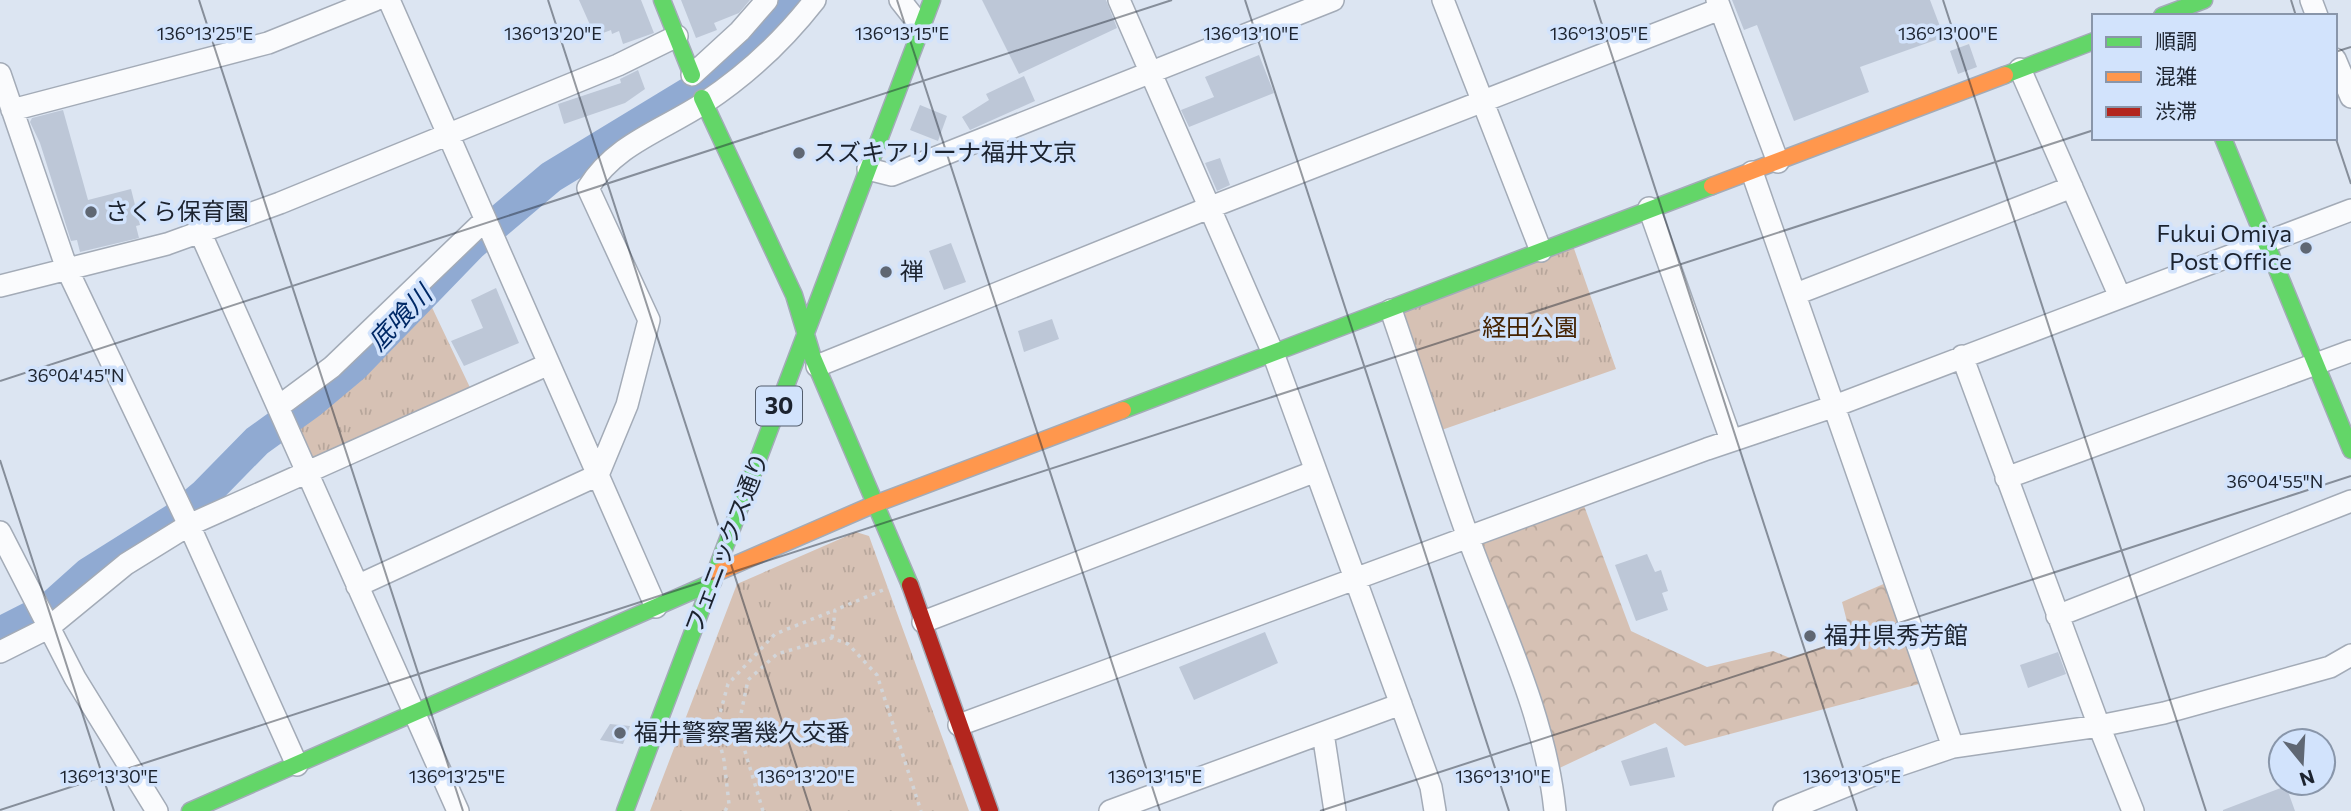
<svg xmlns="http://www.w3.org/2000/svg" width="2351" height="811" viewBox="0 0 2351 811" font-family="Commissioner,'Noto Sans JP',sans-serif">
	<defs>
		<pattern id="grass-tufts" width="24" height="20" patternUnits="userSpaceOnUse" patternTransform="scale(1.75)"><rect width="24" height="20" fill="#d6c1b4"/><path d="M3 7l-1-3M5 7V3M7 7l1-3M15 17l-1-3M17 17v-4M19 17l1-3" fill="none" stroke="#b7a69b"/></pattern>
		<pattern id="forest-crowns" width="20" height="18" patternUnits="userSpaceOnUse" patternTransform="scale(1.75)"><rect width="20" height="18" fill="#d6c1b4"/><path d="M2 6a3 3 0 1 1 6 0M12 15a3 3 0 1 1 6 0" fill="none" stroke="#b7a69b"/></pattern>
	</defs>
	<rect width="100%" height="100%" fill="#dce5f2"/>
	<path fill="url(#grass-tufts)" d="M1571 240 1616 369 1433 433 1391 310Z
		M428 299 475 398 307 474 285 424Z
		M856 532 869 536 969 811H650L737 584Z"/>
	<path fill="url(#forest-crowns)" d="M1580 495 1631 631 1707 667 1773 651 1790 658 1851 637 1842 602 1895 579 1938 679 1685 746 1655 723 1551 772 1471 536Z"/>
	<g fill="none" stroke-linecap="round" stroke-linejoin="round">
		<path stroke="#90aad2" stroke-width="32" d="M0 633 51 607 89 573 175 519 205 494 257 441 311 402 354 366 472 244 551 177 709 81 755 45 797 0"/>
	</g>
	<path fill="#bdc7d7" d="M579 0H641L654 33 623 44 619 31 612 34 611 30 595 36Z
		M681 0H750L739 13 714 23 717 30 696 38Z
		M982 0H1106L1117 28 1019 74Z
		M1732 0H1930L1944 37 1860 67 1869 92 1794 121 1757 25 1744 30Z
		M1969 44 1977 67 1958 74 1950 51Z
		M1259 55 1274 93 1189 127 1181 110 1214 97 1205 77Z
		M638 70 645 89 625 103 564 124 558 104 621 83 620 79Z
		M1024 76 1035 101 970 130 962 117 989 100 986 94Z
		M920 105 947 116 938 141 910 130Z
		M63 110 88 200 131 189 140 225 136 226 139 238 80 252 77 240 71 241 40 143 30 122 32 118Z
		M1220 158 1230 185 1217 191 1205 163Z
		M951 243 966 282 944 290 929 251Z
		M496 288 519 343 464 366 451 341 483 328 471 300Z
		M1052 319 1059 339 1024 352 1018 331Z
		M1647 554 1655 572 1661 570 1668 591 1662 593 1668 610 1636 621 1615 565Z
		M1265 632 1278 663 1194 700 1179 667Z
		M2058 652 2066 674 2028 688 2020 665Z
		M610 724 630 726 623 744 600 740Z
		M1667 747 1675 777 1630 786 1621 761Z
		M2286 786 2295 811H2223V810Z"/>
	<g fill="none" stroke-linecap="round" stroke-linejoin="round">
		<g stroke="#a3abb7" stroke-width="24">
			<path id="street" d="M389 0 656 607
				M900 0 922 28
				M1119 0 1273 353 1431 787 1435 811
				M1443 0 1541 251
				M1717 0 1778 162
				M2311 0 2317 16
				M2335 59 2351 97
				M2020 69 2120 297
				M0 74 67 269 189 525 297 765
				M692 75 740 31 767 0
				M12 110 268 43 375 0
				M868 169 892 175 1333 0
				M1752 172 1953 747
				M1649 208 1731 440
				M200 232 458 811
				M0 286 167 244 280 203 618 65 677 36
				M1796 294 2072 187
				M1391 310C1417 385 1441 462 1468 537 1501 627 1545 714 1555 811
				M1962 356 2099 726 2133 811
				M817 366 1211 207 1720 9
				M278 407 332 367 485 220
				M2006 478 2351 351
				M0 532 75 678 157 811
				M357 586 598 475 627 405 649 320 588 188C615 144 663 130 704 103 748 74 783 41 815 0
				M2057 616 2351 501
				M923 622 1316 471
				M0 652 48 628 126 564 189 525 549 364
				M959 725 1707 449 1832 407 2351 210
				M1323 733 1335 811
				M1110 811 1401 704
				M1784 811 1888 769 1953 747 2099 726 2164 713 2330 667 2351 655"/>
		</g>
		<g stroke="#a3abb7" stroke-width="19">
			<path id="fast" d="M662 0 692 75
				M2162 16 2204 0
				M2005 75 2094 41
				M702 98 794 295 813 358 910 585
				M2223 138 2351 450
				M1123 410 1712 186
				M190 811 713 582
				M625 811 932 0"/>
		</g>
		<g stroke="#a3abb7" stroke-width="19">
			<path id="slow" d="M1712 186 2005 75
				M716 573 875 504 1123 410"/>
		</g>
		<g stroke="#a3abb7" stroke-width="19">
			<path id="jam" d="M910 585 990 811"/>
		</g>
		<path stroke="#d2d5d9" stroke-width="3.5" stroke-dasharray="3.5 5" stroke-linecap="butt" d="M832 638 835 610 888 588
			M725 811 729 804 724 760 716 728 728 684 775 634 835 610
			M763 811 738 728 748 680 777 654 832 638 848 644 877 675 921 811"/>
		<use href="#street" stroke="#fafbfd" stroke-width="21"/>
		<use href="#fast" stroke="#63d668" stroke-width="16"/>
		<use href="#slow" stroke="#ff974d" stroke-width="16"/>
		<use href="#jam" stroke="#b3261e" stroke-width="16"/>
	</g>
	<path fill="none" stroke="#1c232f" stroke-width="2" stroke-opacity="0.45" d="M199 0 463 811M548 0 811 811M897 0 1160 811M1245 0 1509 811M1594 0 1857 811M1943 0 2206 811M2291 0 2296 16M2335 52 2351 47M2335 136 2351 184M0 381 1172 0M0 460 114 811M0 810 2094 130M1320 811 2351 476"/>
	<g fill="#5f6773" stroke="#d2e3fc" stroke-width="2.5">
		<circle cx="799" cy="153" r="7"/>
		<circle cx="91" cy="212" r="7"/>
		<circle cx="2306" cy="248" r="7"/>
		<circle cx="886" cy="272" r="7"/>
		<circle cx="1810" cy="636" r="7"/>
		<circle cx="620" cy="733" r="7"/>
	</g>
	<g text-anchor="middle" stroke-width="7" stroke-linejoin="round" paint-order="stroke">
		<rect fill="#d2e3fc" stroke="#535d6c" stroke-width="2" x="756" y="386.5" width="46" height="39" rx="5"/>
		<g font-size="23" font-weight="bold" fill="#1c232f">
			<text x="779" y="414">30</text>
		</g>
		<g font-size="24" fill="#1c232f" stroke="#d2e3fc" text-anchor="start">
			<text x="813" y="161">スズキアリーナ福井文京</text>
			<text x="105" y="220">さくら保育園</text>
			<text x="2292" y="242" text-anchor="end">Fukui Omiya<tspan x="2292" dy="28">Post Office</tspan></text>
			<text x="900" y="280">禅</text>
			<text x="1824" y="644">福井県秀芳館</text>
			<text x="634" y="741">福井警察署幾久交番</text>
		</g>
		<g font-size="24" fill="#420" stroke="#d2e3fc">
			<text x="1530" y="336">経田公園</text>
		</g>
		<g font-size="24" fill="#1c232f" stroke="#d2e3fc">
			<text transform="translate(727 543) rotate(-69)" y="8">フェニックス通り</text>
		</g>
		<g font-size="26" font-style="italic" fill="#002966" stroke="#d2e3fc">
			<text transform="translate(400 318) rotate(-46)" y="9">底喰川</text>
		</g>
	</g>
	<g font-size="18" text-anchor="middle" fill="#1c232f" stroke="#d2e3fc" stroke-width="7" stroke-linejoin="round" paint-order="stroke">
		<text x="205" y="40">136°13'25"E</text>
		<text x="553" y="40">136°13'20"E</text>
		<text x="902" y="40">136°13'15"E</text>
		<text x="1251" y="40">136°13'10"E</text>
		<text x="1599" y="40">136°13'05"E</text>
		<text x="1948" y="40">136°13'00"E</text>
		<text x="76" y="382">36°04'45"N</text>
		<text x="2275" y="488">36°04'55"N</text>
		<text x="109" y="783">136°13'30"E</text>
		<text x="457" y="783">136°13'25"E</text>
		<text x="806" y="783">136°13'20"E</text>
		<text x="1155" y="783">136°13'15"E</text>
		<text x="1503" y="783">136°13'10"E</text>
		<text x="1852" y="783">136°13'05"E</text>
	</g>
	<rect x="2092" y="14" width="245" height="126" fill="#d2e3fc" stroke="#8996aa" stroke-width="2"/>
	<rect x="2106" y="37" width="35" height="10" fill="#63d668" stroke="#8996aa" stroke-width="2"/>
	<text x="2155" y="49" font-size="21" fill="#1c232f">順調</text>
	<rect x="2106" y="72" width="35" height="10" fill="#ff974d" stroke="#8996aa" stroke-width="2"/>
	<text x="2155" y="84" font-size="21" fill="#1c232f">混雑</text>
	<rect x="2106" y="107" width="35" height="10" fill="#b3261e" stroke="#8996aa" stroke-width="2"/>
	<text x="2155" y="119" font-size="21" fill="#1c232f">渋滞</text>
	<g transform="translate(2302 762) rotate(162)"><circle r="33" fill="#d2e3fc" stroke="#8996aa" stroke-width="2"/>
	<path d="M0-5L12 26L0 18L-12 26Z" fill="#5f6773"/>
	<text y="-10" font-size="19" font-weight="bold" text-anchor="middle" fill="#1c232f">N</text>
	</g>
</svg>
